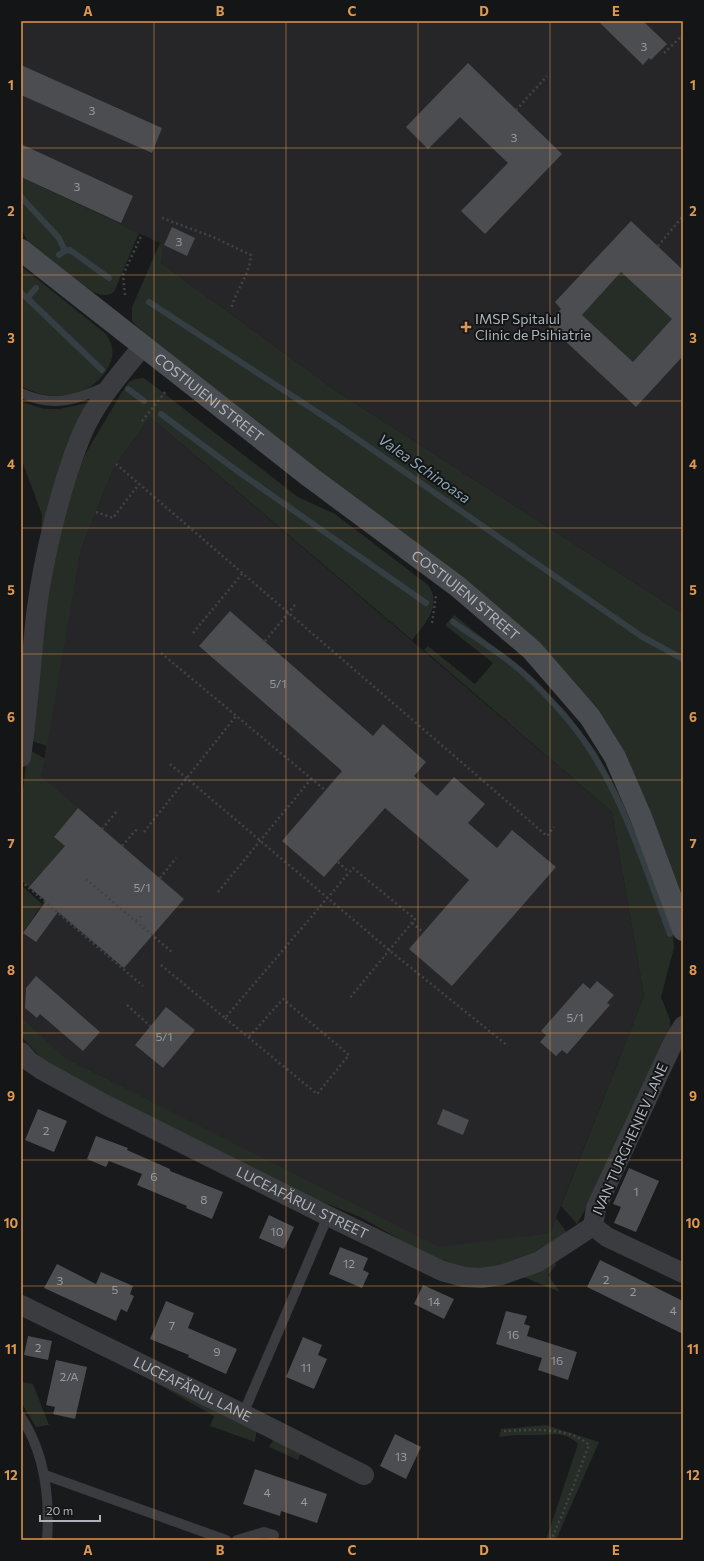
<svg xmlns="http://www.w3.org/2000/svg" width="704" height="1561" viewBox="0 0 704 1561" font-family="Commissioner,sans-serif">
	<rect width="100%" height="100%" fill="#191a1b"/>
	<path fill="#262628" d="M21 21H683V614L336 391 161 263 164 245 21 177Z
		M150 417 612 812 644 996 550 1233 439 1248 64 1057 21 1016 23 933 45 901 29 887 64 846 54 837 41 776 81 549 114 467Z"/>
	<path fill="#262d26" d="M21 177 139 233 114 292C106 297 101 295 93 292L29 244 21 229Z
		M160 243 164 245 161 263 336 391 683 614V907L603 724 256 423 137 327 132 321V307Z
		M21 266 106 334C108 338 112 343 112 348 114 357 110 364 106 371 86 400 50 402 21 386Z
		M621 272 672 319 633 362 582 315Z
		M144 378 298 497 335 514 428 585C443 605 424 625 412 640L150 417 114 467 81 549 47 746 29 740 46 611 66 497 86 453 122 392 129 382 135 379Z
		M21 402 45 409H59L92 402 40 553 42 515 21 458Z
		M454 615 533 678 567 713 597 753 620 795 657 884 673 934 674 948 661 997 670 1020 671 1034 611 1165 577 1224 561 1206 644 996 612 812 424 650 428 646 475 684 493 663 445 625Z
		M28 749 45 759 41 776 78 808 54 837 65 846 29 887 21 880V804Z
		M21 885 42 904 23 933V944L21 943Z
		M21 1016 64 1057 439 1247 550 1233 556 1218 568 1234 507 1268 482 1273 435 1259 360 1217 308 1196 54 1072 21 1036Z
		M552 1259 556 1265 548 1275 560 1292 516 1274Z
		M128 1367 257 1428 255 1442 210 1426 214 1416Z
		M21 1377 23 1382 33 1384 49 1425 36 1427 21 1402Z
		M546 1425 599 1442 556 1540H546L578 1444C565 1430 550 1435 534 1435 521 1435 511 1435 499 1437L501 1429Z
		M275 1437 302 1450 298 1460 269 1447Z"/>
	<g fill="none" stroke-linecap="round" stroke-linejoin="round">
		<path stroke="#353e43" stroke-width="6" d="M21 197 59 238 65 251
			M59 255 65 251 70 250 109 278
			M21 293 27 298 36 288
			M27 298 102 370
			M149 302 340 427 641 636 683 659
			M128 389 144 401
			M161 414 240 473 426 603
			M453 622C480 641 510 659 534 683 553 702 572 723 587 745 625 802 646 870 670 934"/>
	</g>
	<path fill="#4c4d50" fill-rule="evenodd" d="M598 21H643L667 44 651 60 649 58 643 65Z
		M468 63 562 154 485 234 461 211 508 163 460 117 428 149 406 127Z
		M21 65 162 128 152 153 21 95Z
		M21 144 133 196 121 223 21 177Z
		M631 221 683 270V356L636 407 547 324 561 309 555 302ZM621 272 672 319 633 362 582 315Z
		M172 227 195 238 187 256 164 245Z
		M230 611 373 736 383 724 426 762 414 776 437 796 454 777 485 804 468 823 497 848 512 830 556 867 452 986 409 949 469 880 385 808 324 877 282 841 342 771 199 646Z
		M78 808 184 899 124 968 58 912 36 942 23 933 46 901 29 887 65 846 54 837Z
		M36 976 100 1032 83 1051 40 1014 37 1018 25 1008 26 988Z
		M597 981 614 995 607 1003 610 1005 567 1054 562 1050 556 1056 540 1042 546 1035 541 1031 583 983 590 989Z
		M166 1007 195 1030 163 1068 135 1045Z
		M38 1109 67 1121 54 1152 25 1140Z
		M443 1109 469 1120 463 1135 437 1124Z
		M96 1136 128 1148 127 1150 170 1169V1171L223 1192 212 1219 186 1208 187 1206 137 1185 142 1174 109 1161 106 1167 87 1159Z
		M629 1168 659 1181 636 1232 614 1223 621 1207 613 1204Z
		M269 1215 294 1227 284 1249 259 1238Z
		M340 1247 368 1258 363 1270 369 1273 362 1288 329 1274Z
		M600 1260 683 1301V1334L587 1287Z
		M57 1264 96 1284 101 1272 133 1286 130 1294 134 1296 127 1312 121 1309 116 1321 44 1288Z
		M423 1285 454 1299 444 1319 414 1304Z
		M166 1301 194 1313 188 1328 237 1349 226 1374 188 1357 189 1355 150 1339Z
		M506 1311 527 1316 524 1324 530 1326 527 1336 577 1352 568 1380 538 1370 542 1358 496 1344Z
		M28 1336 52 1341 48 1360 24 1355Z
		M303 1337 322 1345 318 1355 327 1359 314 1389 286 1377Z
		M56 1360 87 1367 75 1419 53 1414 55 1407 46 1405Z
		M395 1434 421 1447 406 1479 380 1466Z
		M255 1469 327 1494 317 1523 281 1511 280 1516 243 1504Z"/>
	<g fill="none" stroke-linecap="round" stroke-linejoin="round">
		<path stroke="#414347" stroke-width="2.5" stroke-dasharray="2 3" stroke-linecap="butt" d="M664 53 683 35
			M516 110 547 76
			M162 218 213 237 251 255C250 274 236 290 231 309
			M658 246 683 216
			M125 295 123 275 142 234
			M142 421 166 391
			M116 464 547 836 554 827
			M96 512 113 518 139 484
			M432 623 436 596
			M193 633 242 574
			M265 641 295 605
			M161 653 325 790
			M170 764 389 950 508 1046
			M102 829 117 811
			M144 832 236 716
			M122 846 138 828
			M338 862 349 872
			M160 878 176 858
			M86 879 172 952
			M21 881 143 986
			M218 892 311 779
			M136 921 143 914
			M412 923 423 932
			M161 965 225 1018 353 868 415 919 349 999
			M127 1005 150 1026
			M225 1018 317 1094 349 1055 283 999 249 1037
			M504 1431C529 1430 569 1426 589 1445L563 1513 551 1540"/>
		<path stroke="#3b3c40" stroke-width="10" d="M21 393C54 408 76 400 107 386
			M243 1414 328 1216
			M21 1417C45 1453 50 1497 47 1540
			M45 1475 226 1540
			M237 1540 264 1532 274 1535"/>
		<g stroke="#3b3c40" stroke-width="20">
			<path d="M21 757C28 710 31 662 36 615 43 559 60 488 81 436 95 402 120 374 143 346"/>
			<path d="M683 1026 673 1043 596 1208 593 1226 607 1237 683 1273"/>
			<path id="s1" d="M21 1052 29 1061 42 1070 104 1104 328 1216 442 1271 464 1277 481 1278 501 1275 538 1262 593 1226"/>
			<path id="s2" d="M21 1305 243 1414 364 1475"/>
		</g>
		<path stroke="#494c50" stroke-width="22" id="s3" d="M21 250 310 477 457 586 532 650 590 717 615 757 641 817 683 930"/>
	</g>
	<path fill="none" stroke="#dd9750" stroke-width="1" stroke-opacity="0.55" d="M154 21V1540M286 21V1540M418 21V1540M550 21V1540M21 148H683M21 275H683M21 401H683M21 528H683M21 654H683M21 780H683M21 907H683M21 1033H683M21 1160H683M21 1286H683M21 1413H683"/>
	<path fill="#dd9750" stroke="#141516" stroke-width="1.5" d="M464 321h4v4h4v4h-4v4h-4v-4h-4v-4h4z"/>
	<g text-anchor="middle" stroke-width="4" stroke-linejoin="round" paint-order="stroke">
		<g font-size="12" fill="#959a9f">
			<text x="644" y="51">3</text>
			<text x="92" y="115">3</text>
			<text x="514" y="142">3</text>
			<text x="77" y="191">3</text>
			<text x="179" y="246">3</text>
			<text x="278" y="688">5/1</text>
			<text x="142" y="892">5/1</text>
			<text x="575" y="1022">5/1</text>
			<text x="164" y="1041">5/1</text>
			<text x="46" y="1135">2</text>
			<text x="154" y="1181">6</text>
			<text x="636" y="1196">1</text>
			<text x="204" y="1204">8</text>
			<text x="277" y="1236">10</text>
			<text x="349" y="1268">12</text>
			<text x="606" y="1284">2</text>
			<text x="60" y="1285">3</text>
			<text x="115" y="1294">5</text>
			<text x="633" y="1296">2</text>
			<text x="434" y="1306">14</text>
			<text x="673" y="1315">4</text>
			<text x="172" y="1330">7</text>
			<text x="513" y="1339">16</text>
			<text x="38" y="1352">2</text>
			<text x="217" y="1356">9</text>
			<text x="557" y="1365">16</text>
			<text x="306" y="1372">11</text>
			<text x="69" y="1381">2/A</text>
			<text x="401" y="1461">13</text>
			<text x="267" y="1497">4</text>
			<text x="304" y="1506">4</text>
		</g>
		<g font-size="14" fill="#adb3b9" stroke="#141516" text-anchor="start">
			<text x="475" y="324">IMSP Spitalul<tspan x="475" dy="16">Clinic de Psihiatrie</tspan></text>
		</g>
		<g font-size="14" fill="#adb3b9" stroke="#141516">
			<text dy="5" stroke="none"><textPath href="#s3" startOffset="239">COSTIUJENI STREET</textPath></text>
			<text dy="5" stroke="none"><textPath href="#s3" startOffset="563">COSTIUJENI STREET</textPath></text>
			<text transform="translate(630 1139) rotate(-66)" y="5">IVAN TURGHENIEV LANE</text>
			<text dy="5" stroke="none"><textPath href="#s1" startOffset="320">LUCEAFĂRUL STREET</textPath></text>
			<text dy="5" stroke="none"><textPath href="#s2" startOffset="191">LUCEAFĂRUL LANE</textPath></text>
		</g>
		<g font-size="15" font-style="italic" fill="#89a4b0" stroke="#141516">
			<text transform="translate(424 469) rotate(35)" y="5">Valea Schinoasa</text>
		</g>
	</g>
	<rect width="704" height="1561" fill="none" stroke="#141516" stroke-width="44"/>
	<path d="M40 1515v6h60v-6" fill="none" stroke="#adb3b9" stroke-width="2"/>
	<text x="46" y="1515" font-size="12" fill="#adb3b9" stroke="#141516" stroke-width="3" paint-order="stroke">20 m</text>
	<rect x="22" y="22" width="660" height="1517" fill="none" stroke="#dd9750" stroke-width="1.5"/>
	<g font-size="13" text-anchor="middle" font-weight="bold" fill="#dd9750">
		<text x="88" y="16">A</text>
		<text x="220" y="16">B</text>
		<text x="352" y="16">C</text>
		<text x="484" y="16">D</text>
		<text x="616" y="16">E</text>
		<text x="11" y="90">1</text>
		<text x="693" y="90">1</text>
		<text x="11" y="216">2</text>
		<text x="693" y="216">2</text>
		<text x="11" y="343">3</text>
		<text x="693" y="343">3</text>
		<text x="11" y="469">4</text>
		<text x="693" y="469">4</text>
		<text x="11" y="595">5</text>
		<text x="693" y="595">5</text>
		<text x="11" y="722">6</text>
		<text x="693" y="722">6</text>
		<text x="11" y="848">7</text>
		<text x="693" y="848">7</text>
		<text x="11" y="975">8</text>
		<text x="693" y="975">8</text>
		<text x="11" y="1101">9</text>
		<text x="693" y="1101">9</text>
		<text x="11" y="1228">10</text>
		<text x="693" y="1228">10</text>
		<text x="11" y="1354">11</text>
		<text x="693" y="1354">11</text>
		<text x="11" y="1480">12</text>
		<text x="693" y="1480">12</text>
		<text x="88" y="1555">A</text>
		<text x="220" y="1555">B</text>
		<text x="352" y="1555">C</text>
		<text x="484" y="1555">D</text>
		<text x="616" y="1555">E</text>
	</g>
</svg>
